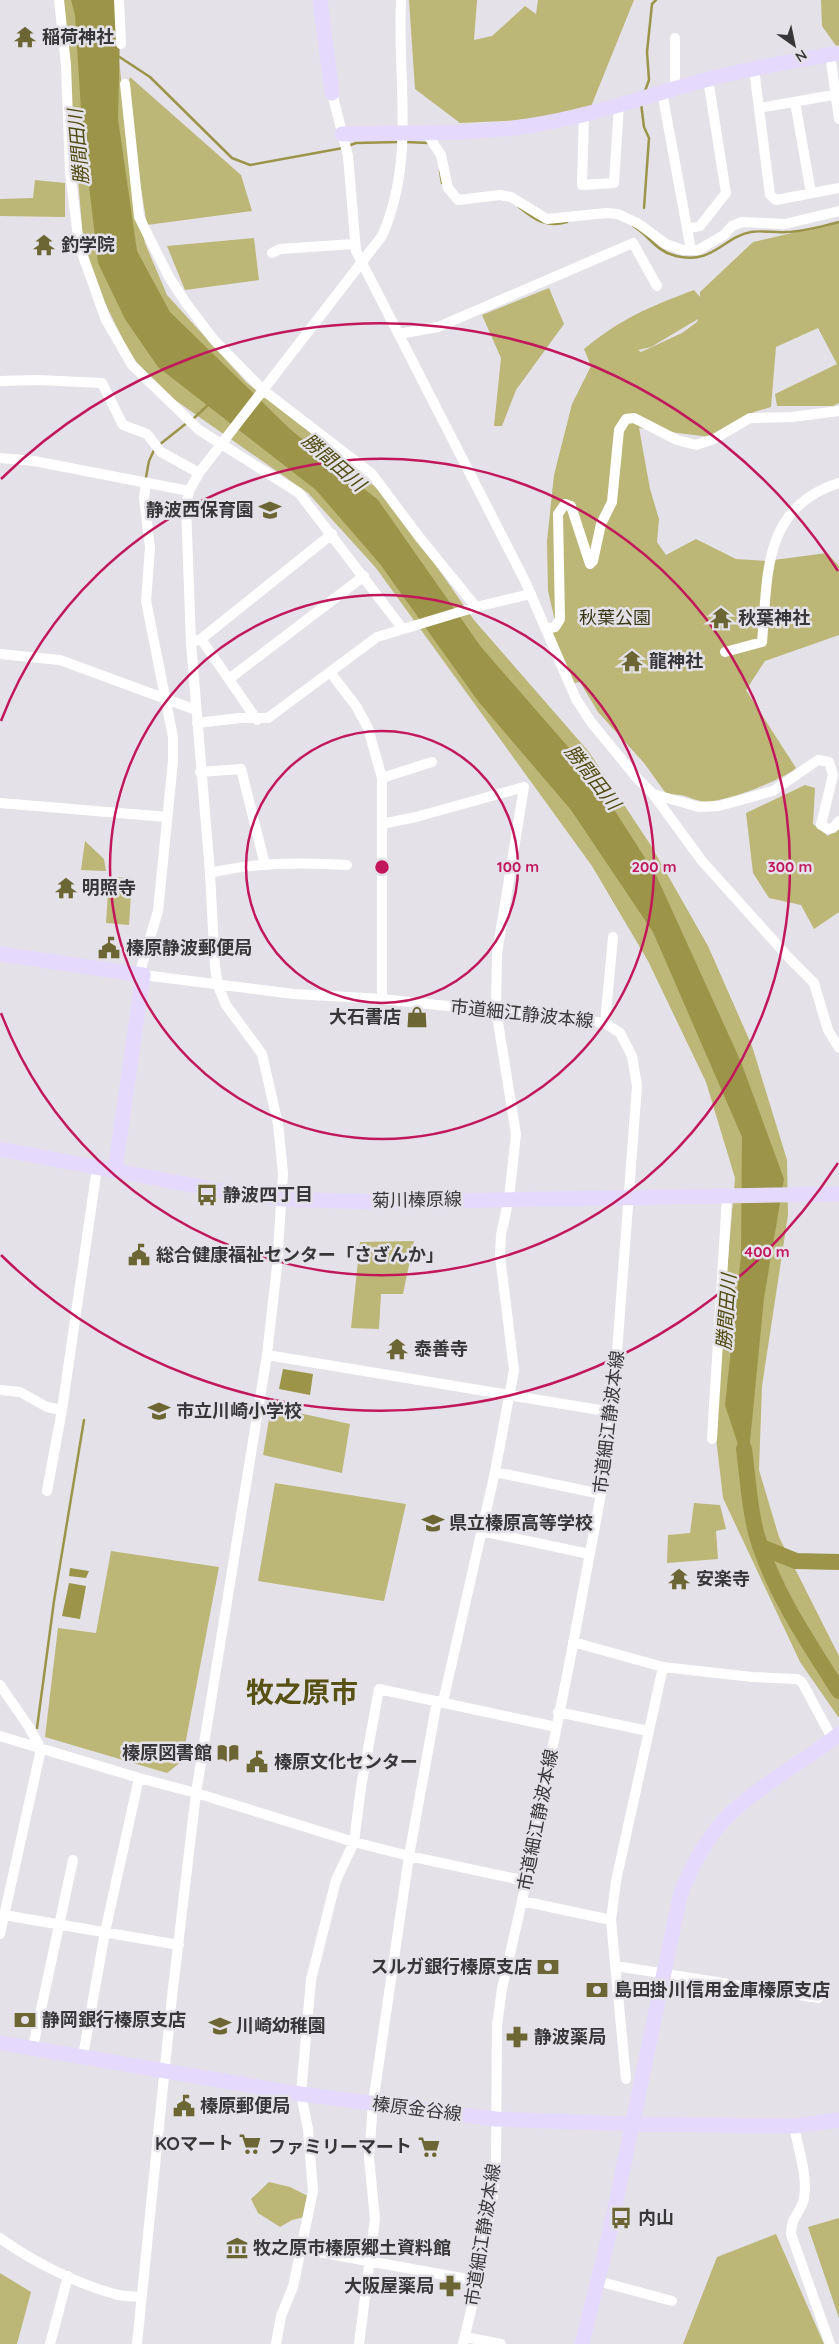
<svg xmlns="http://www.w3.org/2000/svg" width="839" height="2344" viewBox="0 0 839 2344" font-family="Quicksand,'Noto Sans JP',sans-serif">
	<rect width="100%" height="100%" fill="#e4e2e8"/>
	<path fill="#bcb677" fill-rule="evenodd" d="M58 0H113L131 177 145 243 167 295 247 383 330 447 391 501 474 620 589 752 650 844 708 946 752 1046 787 1160 788 1215 762 1386 759 1470 779 1537 839 1656V1718L800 1662 723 1498 714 1421 735 1178 706 1082 648 961 592 866 376 568 308 493 165 393 131 356 85 262 65 28Z
		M409 0H477L474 40 492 36 525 6 536 14 538 0H634L590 109 528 120 460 123 415 89Z
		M821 0H839V50L822 26Z
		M130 77 241 175 252 211 147 225 125 91Z
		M35 180 65 183V217L0 216V199L33 198Z
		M839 222V403L833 406H777L775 394 837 364 818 328 776 347 771 407 754 412 710 437 639 428 650 489 659 519 657 542 666 555 696 539 736 559 766 561 827 553 839 566V635L765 661 746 690 796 768C783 780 719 805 701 801 685 798 687 793 667 795L644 763 598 712 580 682 569 684 546 629 556 625 548 591 547 541 554 475 572 404 591 366 584 349C622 318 649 307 694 290L700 297V292L753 242ZM698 319 697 322 682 333 641 352 638 350 651 347Z
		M254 238 259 280 185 290 167 246Z
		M549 288 564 324 516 390 502 426H494L501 358 482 315Z
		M805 785 815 788 813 824 828 836 839 827V912L814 929 801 905 769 898 753 873 746 813Z
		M85 841 104 859 106 871 81 870Z
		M109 877 132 878 129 925 106 923Z
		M414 1241 403 1294H381L379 1329 351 1328 360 1242Z
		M271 1407 350 1424 342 1473 263 1455Z
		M275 1483 406 1504 384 1601 258 1581Z
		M694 1503 720 1505 726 1529 716 1531 718 1559 667 1563 668 1535 690 1533Z
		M111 1551 219 1567 182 1761 167 1773 45 1737 58 1628 96 1633Z
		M269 2182 290 2187 308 2196 304 2217 292 2220 280 2227 258 2213 251 2199Z
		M839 2218V2318L808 2227Z
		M776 2234 824 2344H683L717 2257Z
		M0 2273 31 2292 17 2344H0Z"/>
	<path fill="#9b9449" d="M71 0H119L120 31 118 119 137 251 170 312 291 430 378 500 481 647 590 772 656 875 741 1062 784 1179 764 1298 747 1472 725 1405 741 1256 742 1137 653 932 571 810 478 701 380 564 316 490 158 367 125 319 98 263 82 125 75 15Z
		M283 1369 313 1374 310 1395 279 1389Z
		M70 1568 89 1571 86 1578 69 1576Z
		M69 1583 86 1586 80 1619 62 1616Z"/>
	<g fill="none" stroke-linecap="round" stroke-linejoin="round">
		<path stroke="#9b9449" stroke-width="2.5" d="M118 56 150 77 232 158 250 165 343 148
			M645 91 649 80 647 52 652 4 656 0
			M641 103 644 127 649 138 644 208
			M405 142 429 143
			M348 146 356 143 399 142
			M440 171 442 183
			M519 207C535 220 546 228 567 222
			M633 226C650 236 655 251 676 256 713 265 723 237 751 232 762 230 775 233 786 232 804 232 822 226 839 222
			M193 419 209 404
			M159 445 188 422
			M146 477 149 461 155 448
			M37 1728 54 1601 84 1420"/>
		<path stroke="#9b9449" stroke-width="16" d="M744 1449C748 1477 749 1509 757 1536 773 1591 808 1642 839 1691
			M761 1547 796 1561 839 1562"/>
		<path stroke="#fff" stroke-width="10" d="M59 0 66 65 70 172 79 245 106 320 132 365 199 430 299 493 402 628
			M119 0 121 44
			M830 54 839 119
			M754 69 770 195 776 200 839 188
			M125 84 139 217 169 277 186 303 214 340 263 390 372 474 420 538 476 607
			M675 89V38
			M662 92 691 250
			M332 93 348 156 356 251 525 581 576 699 591 722 636 777 653 794 702 861 790 959 814 983 828 1030 839 1048
			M795 102 811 193
			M759 108 839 94
			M584 114 582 185 614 183 619 104
			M431 134V140L441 155 448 188 458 200 500 195 511 197 547 219 606 213 618 214 639 224 666 244 683 250H698L724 235 732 226 742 222 785 224 839 211
			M687 229 700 226 726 193 708 79
			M272 253 280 249 354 244
			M399 334 438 327 633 243 657 286
			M0 381 38 380 102 383 123 425 147 434 161 452 199 473
			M0 458 34 461 189 491
			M546 629 555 627 560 619 558 514 565 504 571 506 590 564 593 561 601 524 612 502 619 430 626 419 634 418 677 440 696 445 714 439 750 418 792 417 839 411
			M201 639 332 534
			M195 641 201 639 257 720
			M725 652 762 642C768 575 762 507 839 483
			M0 654 60 660 196 710
			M330 672 356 706 368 728 382 778V999
			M229 679 364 576
			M197 723 240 718H268L377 637 476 607 531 594
			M200 772 241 769 265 865
			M382 778 432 762
			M653 794 699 807 719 806 773 791 818 760 829 762 833 775 821 825 828 829 833 828 839 821
			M0 803 167 817
			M382 824 416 817 524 787 497 953 496 1010 516 1134 509 1198 501 1235 500 1256 514 1370 495 1472 443 1702
			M210 873C254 862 301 862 347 865
			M139 975 158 911 173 761V737L146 601 150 548 144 498 146 483
			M143 975 294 994 382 999 605 1023 620 1033 632 1056 637 1086 613 1405 601 1494 571 1655 522 1901 502 1989 497 2025 496 2163 493 2196 478 2281 463 2344
			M605 1023 613 937
			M267 1355 612 1412
			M0 1390 20 1392 47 1407 62 1410
			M712 1439 727 1197
			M495 1472 601 1494
			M47 1491 62 1410 97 1168
			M481 1531 589 1554
			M573 1642 663 1667 752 1677 797 1679 802 1682 833 1740
			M0 1685 29 1727 41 1749 0 1934
			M558 1712 648 1731
			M0 1736 139 1778 196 1793 354 1842 409 1856 526 1881
			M522 1901 611 1920
			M4 1915 179 1945
			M616 1966 818 1998
			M33 2047 73 1860
			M83 2056 105 1932 139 1778
			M626 2079 611 1920 616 1881 663 1667
			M794 2126C798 2149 808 2175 804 2198 801 2214 791 2215 791 2234L830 2344
			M0 2238C32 2261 77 2284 115 2294 123 2297 134 2296 142 2297
			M302 2249 478 2281
			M598 2281 672 2301
			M465 2337 501 2344
			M50 2344 68 2276
			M137 2344 172 1997 196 1793 267 1355 277 1266 283 1173 278 1124 262 1054 226 1005 218 986 215 967 210 873 191 643 186 506 189 491 199 473 382 236C416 159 397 81 401 0
			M276 2344 281 2316 293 2287 313 2191 308 2129 301 2094 311 1980 336 1880 354 1842 361 1787 379 1689 556 1727
			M359 2344 375 2219 369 2158 373 2103 409 1856 437 1701"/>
		<path stroke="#e5dafe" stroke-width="15" d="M320 0 332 93
			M342 134C405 132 466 135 528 126 588 117 646 96 705 80 749 68 794 61 839 53
			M0 954 143 975 115 1170
			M0 1149 218 1190 282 1199 376 1202 839 1194
			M0 2043 301 2094 496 2119 633 2124 794 2126 839 2120
			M582 2344 610 2231 680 1896C706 1827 733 1807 792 1767 808 1756 825 1746 839 1734"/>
	</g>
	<g fill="none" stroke="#c2185b" stroke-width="2.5">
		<circle cx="382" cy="867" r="136"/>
		<circle cx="382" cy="867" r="272"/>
		<path d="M1 721A408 408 0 1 1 1 1013"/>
		<path d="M838 1163A544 544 0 0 1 1 1255M1 479A544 544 0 0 1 838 571"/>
	</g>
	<defs>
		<g id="temple-bare" transform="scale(1.725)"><path d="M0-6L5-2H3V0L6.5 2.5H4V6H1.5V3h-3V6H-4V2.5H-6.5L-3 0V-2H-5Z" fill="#6b6633" stroke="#e4e2e8" stroke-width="2.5" paint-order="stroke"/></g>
		<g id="school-bare" transform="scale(1.725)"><path d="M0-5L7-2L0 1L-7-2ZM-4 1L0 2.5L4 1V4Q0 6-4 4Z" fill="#6b6633" stroke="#e4e2e8" stroke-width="2.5" paint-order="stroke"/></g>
		<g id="civic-bare" transform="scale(1.725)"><path d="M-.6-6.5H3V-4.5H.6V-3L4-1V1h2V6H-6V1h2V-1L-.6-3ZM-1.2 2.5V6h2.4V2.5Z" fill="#6b6633" stroke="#e4e2e8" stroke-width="2.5" paint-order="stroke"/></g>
		<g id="shop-bare" transform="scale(1.725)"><path d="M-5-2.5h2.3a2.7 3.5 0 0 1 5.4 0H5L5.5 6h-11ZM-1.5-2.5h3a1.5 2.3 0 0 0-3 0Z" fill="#6b6633" stroke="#e4e2e8" stroke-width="2.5" paint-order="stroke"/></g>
		<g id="bus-bare" transform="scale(1.725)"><path d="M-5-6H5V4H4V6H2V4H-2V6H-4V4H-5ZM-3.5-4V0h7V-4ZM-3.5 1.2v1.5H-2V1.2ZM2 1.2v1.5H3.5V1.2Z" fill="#6b6633" stroke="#e4e2e8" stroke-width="2.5" paint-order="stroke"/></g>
		<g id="library-bare" transform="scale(1.725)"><path d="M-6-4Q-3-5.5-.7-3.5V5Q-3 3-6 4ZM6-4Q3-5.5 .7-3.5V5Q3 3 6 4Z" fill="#6b6633" stroke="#e4e2e8" stroke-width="2.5" paint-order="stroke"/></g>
		<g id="bank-bare" transform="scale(1.725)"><path d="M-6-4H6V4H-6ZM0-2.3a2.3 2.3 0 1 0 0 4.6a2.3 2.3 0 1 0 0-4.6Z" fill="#6b6633" stroke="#e4e2e8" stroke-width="2.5" paint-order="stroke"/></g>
		<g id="pharmacy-bare" transform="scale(1.725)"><path d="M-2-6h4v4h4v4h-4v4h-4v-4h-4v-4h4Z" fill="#6b6633" stroke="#e4e2e8" stroke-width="2.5" paint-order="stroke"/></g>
		<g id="supermarket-bare" transform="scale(1.725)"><path d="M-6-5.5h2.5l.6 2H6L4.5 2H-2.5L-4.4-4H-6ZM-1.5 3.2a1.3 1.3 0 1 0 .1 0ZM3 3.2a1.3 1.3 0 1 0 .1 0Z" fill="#6b6633" stroke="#e4e2e8" stroke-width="2.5" paint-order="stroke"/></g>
		<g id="museum-bare" transform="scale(1.725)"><path d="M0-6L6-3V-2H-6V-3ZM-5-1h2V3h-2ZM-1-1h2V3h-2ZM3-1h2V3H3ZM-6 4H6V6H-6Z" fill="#6b6633" stroke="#e4e2e8" stroke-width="2.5" paint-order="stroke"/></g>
	</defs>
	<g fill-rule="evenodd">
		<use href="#temple-bare" x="25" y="37"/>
		<use href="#temple-bare" x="44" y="245"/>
		<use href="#school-bare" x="270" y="510"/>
		<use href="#temple-bare" x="721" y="618"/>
		<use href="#temple-bare" x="632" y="661"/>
		<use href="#temple-bare" x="66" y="888"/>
		<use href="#civic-bare" x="109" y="948"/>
		<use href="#shop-bare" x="417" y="1017"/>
		<use href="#bus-bare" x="207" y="1195"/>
		<use href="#civic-bare" x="139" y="1255"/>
		<use href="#temple-bare" x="397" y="1349"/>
		<use href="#school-bare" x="159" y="1411"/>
		<use href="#school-bare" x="433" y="1523"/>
		<use href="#temple-bare" x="679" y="1579"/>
		<use href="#library-bare" x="228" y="1753"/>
		<use href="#civic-bare" x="257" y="1762"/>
		<use href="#bank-bare" x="548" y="1967"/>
		<use href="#bank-bare" x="597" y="1990"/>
		<use href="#bank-bare" x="25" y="2020"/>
		<use href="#school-bare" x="220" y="2026"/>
		<use href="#pharmacy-bare" x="517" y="2037"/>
		<use href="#civic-bare" x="184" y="2106"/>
		<use href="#supermarket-bare" x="250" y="2144"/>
		<use href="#supermarket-bare" x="429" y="2147"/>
		<use href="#bus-bare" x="621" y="2218"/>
		<use href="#museum-bare" x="237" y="2248"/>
		<use href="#pharmacy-bare" x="450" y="2286"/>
	</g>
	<g text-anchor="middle" stroke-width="5" stroke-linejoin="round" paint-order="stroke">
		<g font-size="18" font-weight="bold" fill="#373638" stroke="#e4e2e8" text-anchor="start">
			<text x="42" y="43">稲荷神社</text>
			<text x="61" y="251">釣学院</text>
			<text x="254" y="516" text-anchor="end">静波西保育園</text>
			<text x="738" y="624">秋葉神社</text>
			<text x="649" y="667">龍神社</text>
			<text x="82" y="894">明照寺</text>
			<text x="126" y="954">榛原静波郵便局</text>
			<text x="401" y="1023" text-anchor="end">大石書店</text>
			<text x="223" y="1201">静波四丁目</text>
			<text x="156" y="1261">総合健康福祉センター「さざんか」</text>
			<text x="414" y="1355">泰善寺</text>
			<text x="176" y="1417">市立川崎小学校</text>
			<text x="449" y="1529">県立榛原高等学校</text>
			<text x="696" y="1585">安楽寺</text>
			<text x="212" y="1759" text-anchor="end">榛原図書館</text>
			<text x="274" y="1768">榛原文化センター</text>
			<text x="532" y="1973" text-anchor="end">スルガ銀行榛原支店</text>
			<text x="614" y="1996">島田掛川信用金庫榛原支店</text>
			<text x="42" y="2026">静岡銀行榛原支店</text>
			<text x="236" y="2032">川崎幼稚園</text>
			<text x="534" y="2043">静波薬局</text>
			<text x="200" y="2112">榛原郵便局</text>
			<text x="234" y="2150" text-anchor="end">KOマート</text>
			<text x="412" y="2153" text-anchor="end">ファミリーマート</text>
			<text x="638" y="2224">内山</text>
			<text x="253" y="2254">牧之原市榛原郷土資料館</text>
			<text x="434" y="2292" text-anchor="end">大阪屋薬局</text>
		</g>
		<g font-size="18" fill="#3a3715" stroke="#e4e2e8">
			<text x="615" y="624">秋葉公園</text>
		</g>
		<g font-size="18" fill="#373638" stroke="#e4e2e8">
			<text transform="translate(522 1014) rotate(6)" y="6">市道細江静波本線</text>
			<text transform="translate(417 1200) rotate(-1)" y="6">菊川榛原線</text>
			<text transform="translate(609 1422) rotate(-83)" y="6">市道細江静波本線</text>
			<text transform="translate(538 1820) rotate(-79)" y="6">市道細江静波本線</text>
			<text transform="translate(417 2109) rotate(7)" y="6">榛原金谷線</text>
			<text transform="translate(483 2235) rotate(-81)" y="6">市道細江静波本線</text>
		</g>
		<g font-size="19" font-style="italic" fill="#504a0f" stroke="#e4e2e8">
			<text transform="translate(78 147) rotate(-95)" y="7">勝間田川</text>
			<text transform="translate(334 462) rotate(41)" y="7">勝間田川</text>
			<text transform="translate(593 777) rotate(52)" y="7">勝間田川</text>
			<text transform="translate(726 1312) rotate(-86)" y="7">勝間田川</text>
		</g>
		<g font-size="28" font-weight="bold" fill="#575113" stroke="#e4e2e8">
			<text x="302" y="1702">牧之原市</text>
		</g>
	</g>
	<circle cx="382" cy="867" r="8" fill="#c2185b" stroke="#e4e2e8" stroke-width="2.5"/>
	<g font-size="15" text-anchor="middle" font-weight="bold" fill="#c2185b" stroke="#e4e2e8" stroke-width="5" stroke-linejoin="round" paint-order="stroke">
		<text x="518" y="872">100 m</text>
		<text x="654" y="872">200 m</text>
		<text x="790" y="872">300 m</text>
		<text x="767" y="1257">400 m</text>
	</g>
	<g transform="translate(794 45) rotate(147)" stroke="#e4e2e8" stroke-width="4" paint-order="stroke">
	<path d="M0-4L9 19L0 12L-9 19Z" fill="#373638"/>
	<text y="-8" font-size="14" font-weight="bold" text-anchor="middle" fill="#373638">N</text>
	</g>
</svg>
